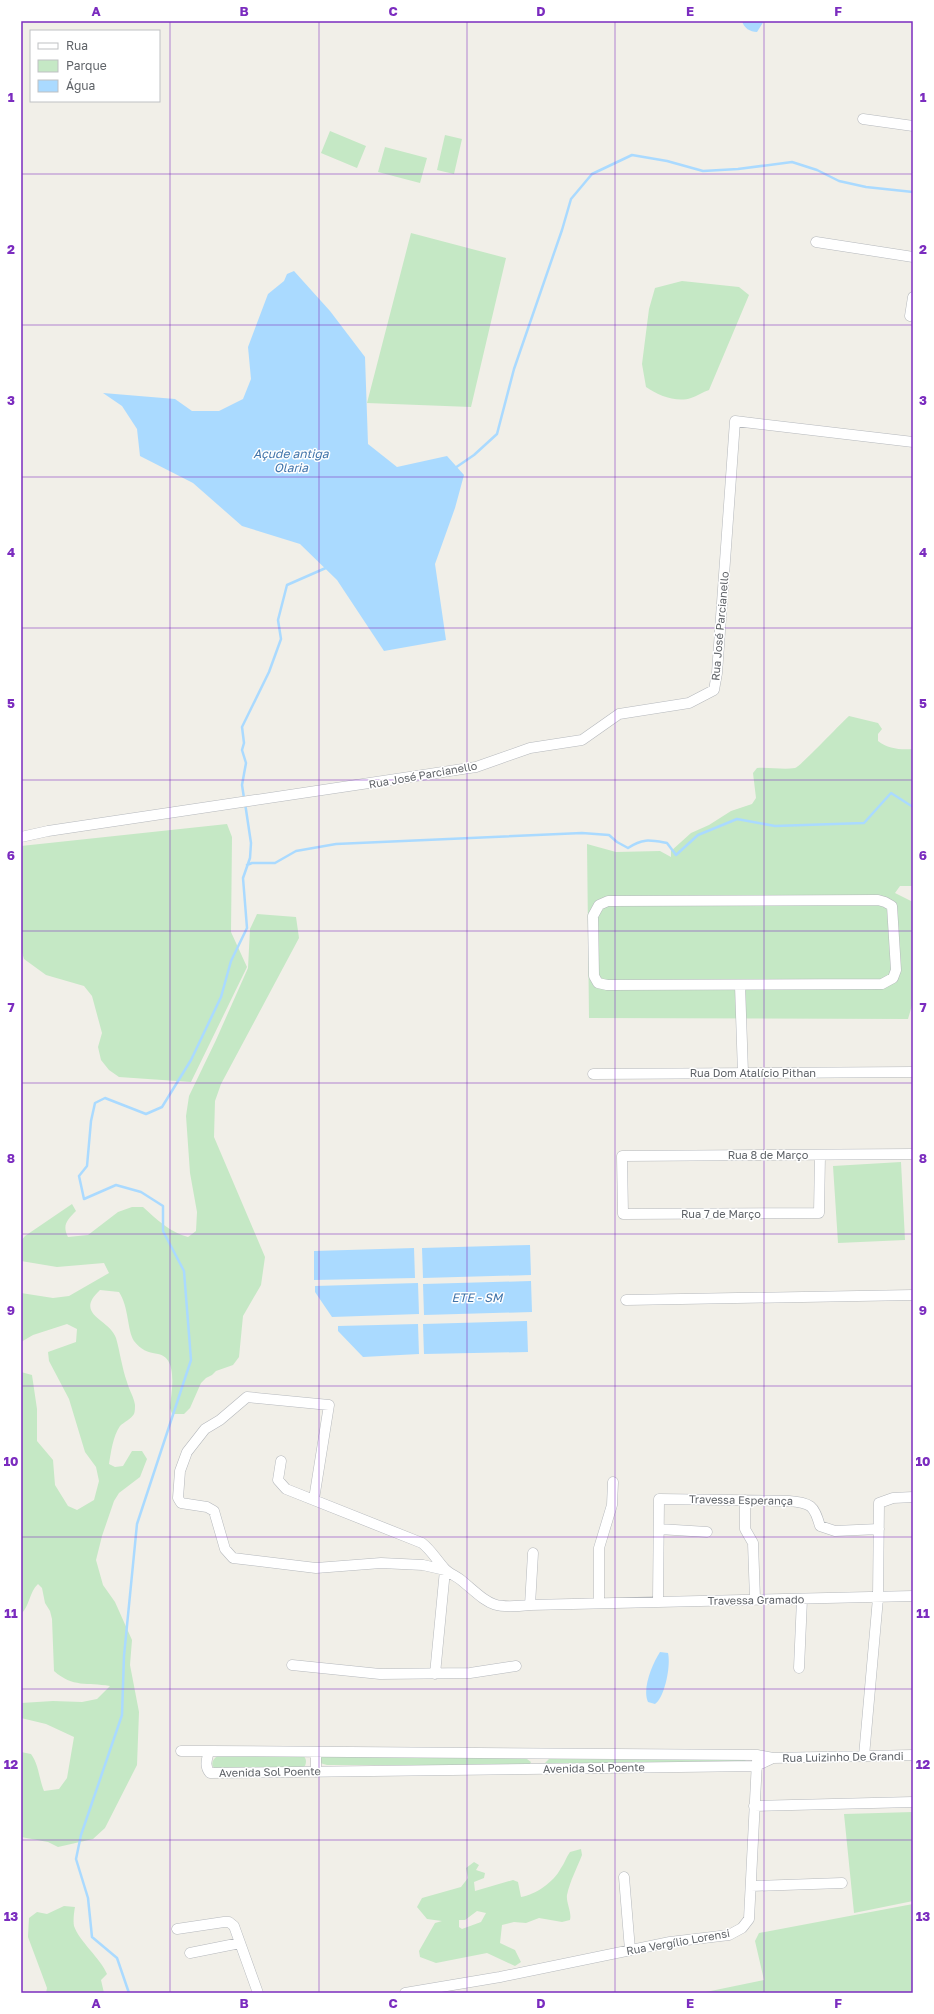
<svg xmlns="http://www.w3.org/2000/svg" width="934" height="2014" viewBox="0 0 934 2014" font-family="'Golos Text',sans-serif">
	<rect width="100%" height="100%" fill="#f1efe8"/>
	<path fill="#c5e8c5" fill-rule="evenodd" d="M330 131 366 146 357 168 321 153Z
		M445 135 462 139 454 174 437 170Z
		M385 147 427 158 420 183 378 172Z
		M411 233 506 258 471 407 367 403Z
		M682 281 739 287 749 295 709 390C703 392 697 396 691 398 677 403 657 395 646 387L642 364 649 309 655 288Z
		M849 716 878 723 882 729 878 734V741C888 749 901 750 913 749V886H900L895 893 913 902V1002L908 1019 589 1018 587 844 616 852 660 851 671 857V851L691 833 709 825 731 811 752 804 756 798 753 773 757 768C769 767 783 770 795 768 800 767 840 724 849 716Z
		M227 824 232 837 231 932 247 967 191 1082 119 1077 109 1070 101 1060 98 1047 102 1033 92 996 84 986 46 975 24 959 21 949V846Z
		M257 914 296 917 299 938 221 1084 215 1101 214 1137 265 1257 261 1285 243 1316 239 1357 233 1365 216 1371 212 1375 206 1378 201 1383 190 1408 184 1414H172L170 1408C171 1393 179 1358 158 1354 147 1352 141 1350 134 1341 127 1330 129 1307 119 1292L100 1290C73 1315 110 1319 116 1338 120 1352 122 1368 127 1382 129 1390 134 1397 135 1405 135 1407 135 1412 134 1414 131 1419 124 1422 120 1426 113 1436 111 1452 109 1464L115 1467 123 1466 132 1451H142L147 1459 140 1477 119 1493 114 1501 102 1536 96 1560 103 1585 115 1602 132 1640 130 1665 139 1712 137 1765 105 1828 93 1839 58 1847 48 1842 21 1837V1752L31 1754C39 1765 39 1779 44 1791L59 1789 67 1778 74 1737 46 1724 21 1718V1703L53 1701 82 1702 97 1699 110 1686C87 1682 73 1688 54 1671L52 1619 50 1611 45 1603 42 1588 38 1584C29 1592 30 1606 21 1614V1372L32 1375 37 1409V1441L53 1460 55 1485 68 1506 77 1510 94 1500 99 1481 96 1467 85 1452 69 1399 49 1361 48 1352 76 1342 77 1329 67 1324 33 1335 21 1342V1293L53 1298 69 1296 109 1273 104 1263 57 1267 21 1261V1241L25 1236 72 1204 76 1211C67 1220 62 1225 68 1237L88 1235 118 1212 132 1207H143C156 1219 171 1233 188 1237L196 1231 197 1212 190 1173 186 1116 189 1096 216 1040 248 968 250 929Z
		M901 1162 905 1240 838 1243 833 1166Z
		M220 1754H302C306 1758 307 1761 305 1766L301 1768 215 1769C209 1763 214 1758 220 1754Z
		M321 1755 523 1756 531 1762 530 1764 525 1765H327L320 1763Z
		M549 1759 745 1760 747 1762 546 1767 545 1763Z
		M913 1812V1901L854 1913 844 1814Z
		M581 1849 582 1855C577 1868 570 1881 567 1895 566 1903 572 1912 570 1920L562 1922 539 1918 526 1923 514 1922 502 1925 500 1943 515 1950 521 1962 515 1966 487 1953 436 1963 420 1957 419 1951 435 1923 442 1921 427 1919 417 1907 422 1898 461 1887 468 1878 466 1868 474 1862 479 1865 476 1870 485 1873 484 1878 474 1882 475 1891 513 1880 518 1882 521 1897C535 1895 554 1882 561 1868 565 1863 566 1857 570 1852ZM477 1911 486 1913 481 1922 462 1929 459 1927V1920H465Z
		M913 1904V1993H701L764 1980 755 1941 759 1933Z
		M64 1906 75 1907C74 1912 73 1921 74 1926 79 1941 101 1959 107 1974L101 1980 104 1993H46L47 1988 28 1937 29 1918 37 1912 47 1914Z"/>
	<path fill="#aadaff" d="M742 21H764L757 32C750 32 744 28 742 21Z
		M294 271 330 311 365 357 368 444 397 467 447 456 464 475 455 508 435 564 446 640 384 651 337 580 300 544 242 526 193 483 140 456 137 429 122 406 103 393 175 399 192 411H219L243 399 251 379 248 347 268 294 284 281 287 274Z
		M530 1245 531 1275 423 1278 422 1248Z
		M414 1248 415 1278 314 1280V1251Z
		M531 1281 532 1312 424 1315 423 1284Z
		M418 1283 419 1314 332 1317 315 1292V1286Z
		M527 1321 528 1352 424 1354 423 1324Z
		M418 1324 419 1354 363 1357 338 1331V1326Z
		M660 1652 668 1653C671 1665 665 1697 655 1704L648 1702C642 1689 652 1664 660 1652Z"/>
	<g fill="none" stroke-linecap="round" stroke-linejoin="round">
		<path stroke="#aadaff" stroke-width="2.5" d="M455 468 474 455 497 434 514 369 562 230 571 199 592 174 632 155 667 161 703 171 738 169 792 162 817 170 839 181 866 187 913 192
			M244 798 242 785 246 763 242 750 244 743 242 727 269 672 281 639 278 620 287 585 328 567
			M247 865 252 863H275L296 851 336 844 582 833 609 835 617 842 628 848C643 838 650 840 667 843L676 855 698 835 737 819 775 826 864 823 891 793 913 807
			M129 1993 117 1958 92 1937 88 1898 76 1859 81 1835 122 1715 124 1656 137 1524 191 1360 184 1271 163 1231V1206L141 1192 116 1185 84 1199 79 1176 87 1166 91 1121 95 1103 105 1098 146 1114 162 1107 191 1060 221 997 231 961 247 928 243 878 250 858 251 843 245 803"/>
		<g stroke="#b5b8bc" stroke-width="11">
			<path id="street" d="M863 119 913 126
				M816 242 913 257
				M910 316 913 297
				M21 837 48 831 476 767 530 748 582 740 619 714 689 703 714 690 717 673 735 421 913 442
				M878 900 885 902 892 906 896 970 893 978 882 984 607 985 598 983 594 976 593 916 599 905 608 901Z
				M740 985 743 1073
				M593 1074 913 1072
				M820 1155 819 1213 623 1214 622 1156 913 1154
				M626 1300 913 1295
				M281 1461 278 1480 286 1489 422 1543C431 1550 436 1559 444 1568 448 1573 456 1576 461 1580 491 1605 490 1609 530 1605L913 1596
				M314 1499 329 1405 247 1397 220 1420 205 1429 187 1452 180 1471 178 1498 181 1503 207 1507 214 1511 225 1549 233 1558 316 1568 381 1563 423 1565 445 1570 435 1674
				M745 1500V1529L753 1543 755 1599
				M659 1529 707 1532
				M658 1602 659 1499 789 1501C811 1503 814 1505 820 1526L835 1531 879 1529
				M599 1603V1548L612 1505 613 1482
				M530 1605 533 1553
				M292 1665 380 1674 470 1673 516 1666
				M799 1668 802 1599
				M181 1751H209
				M316 1752V1772
				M864 1756 878 1598 879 1503 893 1498 913 1497
				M773 1758 756 1766 210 1773C204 1766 207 1759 209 1751L757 1755 773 1758 913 1755
				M754 1806 913 1802
				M624 1877 630 1950
				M751 1886 842 1883
				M177 1929 224 1922H229L234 1926 258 1993
				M190 1953 240 1943
				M405 1993 500 1977 670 1942 729 1935 742 1928 749 1919 757 1761"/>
		</g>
		<use href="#street" stroke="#fff" stroke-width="10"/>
	</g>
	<path fill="none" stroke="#7b2cbf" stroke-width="1" stroke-opacity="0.55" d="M170 21V1993M319 21V1993M467 21V1993M615 21V1993M764 21V1993M21 174H913M21 325H913M21 477H913M21 628H913M21 780H913M21 931H913M21 1083H913M21 1234H913M21 1386H913M21 1537H913M21 1689H913M21 1840H913"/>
	<g text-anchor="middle" stroke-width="3" stroke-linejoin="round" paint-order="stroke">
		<g font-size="11" fill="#5f6368" stroke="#fff">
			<text transform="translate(720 626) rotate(-85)" y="4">Rua José Parcianello</text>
			<text transform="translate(423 775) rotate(-10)" y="4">Rua José Parcianello</text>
			<text x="753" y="1077">Rua Dom Atalício Pithan</text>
			<text x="768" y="1159">Rua 8 de Março</text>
			<text x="721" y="1218">Rua 7 de Março</text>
			<text transform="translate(741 1500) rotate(1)" y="4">Travessa Esperança</text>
			<text transform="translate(756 1600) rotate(-1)" y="4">Travessa Gramado</text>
			<text transform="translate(843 1757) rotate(-1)" y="4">Rua Luizinho De Grandi</text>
			<text transform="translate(594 1768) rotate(-1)" y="4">Avenida Sol Poente</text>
			<text transform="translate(270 1772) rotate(-1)" y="4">Avenida Sol Poente</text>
			<text transform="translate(678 1942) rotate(-10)" y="4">Rua Vergílio Lorensi</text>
		</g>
		<g font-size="12" font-style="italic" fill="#4174aa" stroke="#fff">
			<text x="291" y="458">Açude antiga<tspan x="291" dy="14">Olaria</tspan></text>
			<text x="477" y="1302">ETE - SM</text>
		</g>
	</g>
	<rect width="934" height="2014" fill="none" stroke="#ffffff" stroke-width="44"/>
	<rect x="30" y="30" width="130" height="72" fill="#ffffff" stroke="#bfc1c3"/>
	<rect x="38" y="43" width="20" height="6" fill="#ffffff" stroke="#bfc1c3"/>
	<text x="66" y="50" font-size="12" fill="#5f6368">Rua</text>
	<rect x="38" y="60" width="20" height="12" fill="#c5e8c5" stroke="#bfc1c3"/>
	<text x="66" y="70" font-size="12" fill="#5f6368">Parque</text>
	<rect x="38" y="80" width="20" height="12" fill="#aadaff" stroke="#bfc1c3"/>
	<text x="66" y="90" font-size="12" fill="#5f6368">Água</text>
	<rect x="22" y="22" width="890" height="1970" fill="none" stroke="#7b2cbf" stroke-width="1.5"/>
	<g font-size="13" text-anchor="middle" font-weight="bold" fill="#7b2cbf">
		<text x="96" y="16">A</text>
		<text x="244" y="16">B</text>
		<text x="393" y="16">C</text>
		<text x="541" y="16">D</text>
		<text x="690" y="16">E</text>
		<text x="838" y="16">F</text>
		<text x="11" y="102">1</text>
		<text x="923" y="102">1</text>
		<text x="11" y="254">2</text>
		<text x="923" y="254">2</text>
		<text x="11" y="405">3</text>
		<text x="923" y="405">3</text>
		<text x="11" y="557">4</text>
		<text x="923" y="557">4</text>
		<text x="11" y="708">5</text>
		<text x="923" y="708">5</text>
		<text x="11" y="860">6</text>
		<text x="923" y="860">6</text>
		<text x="11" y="1012">7</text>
		<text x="923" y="1012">7</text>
		<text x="11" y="1163">8</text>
		<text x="923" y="1163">8</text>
		<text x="11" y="1315">9</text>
		<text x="923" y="1315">9</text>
		<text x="11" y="1466">10</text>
		<text x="923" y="1466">10</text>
		<text x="11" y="1618">11</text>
		<text x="923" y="1618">11</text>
		<text x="11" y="1769">12</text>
		<text x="923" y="1769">12</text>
		<text x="11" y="1921">13</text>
		<text x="923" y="1921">13</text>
		<text x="96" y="2008">A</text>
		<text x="244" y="2008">B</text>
		<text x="393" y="2008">C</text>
		<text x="541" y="2008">D</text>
		<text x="690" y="2008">E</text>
		<text x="838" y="2008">F</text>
	</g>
</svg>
